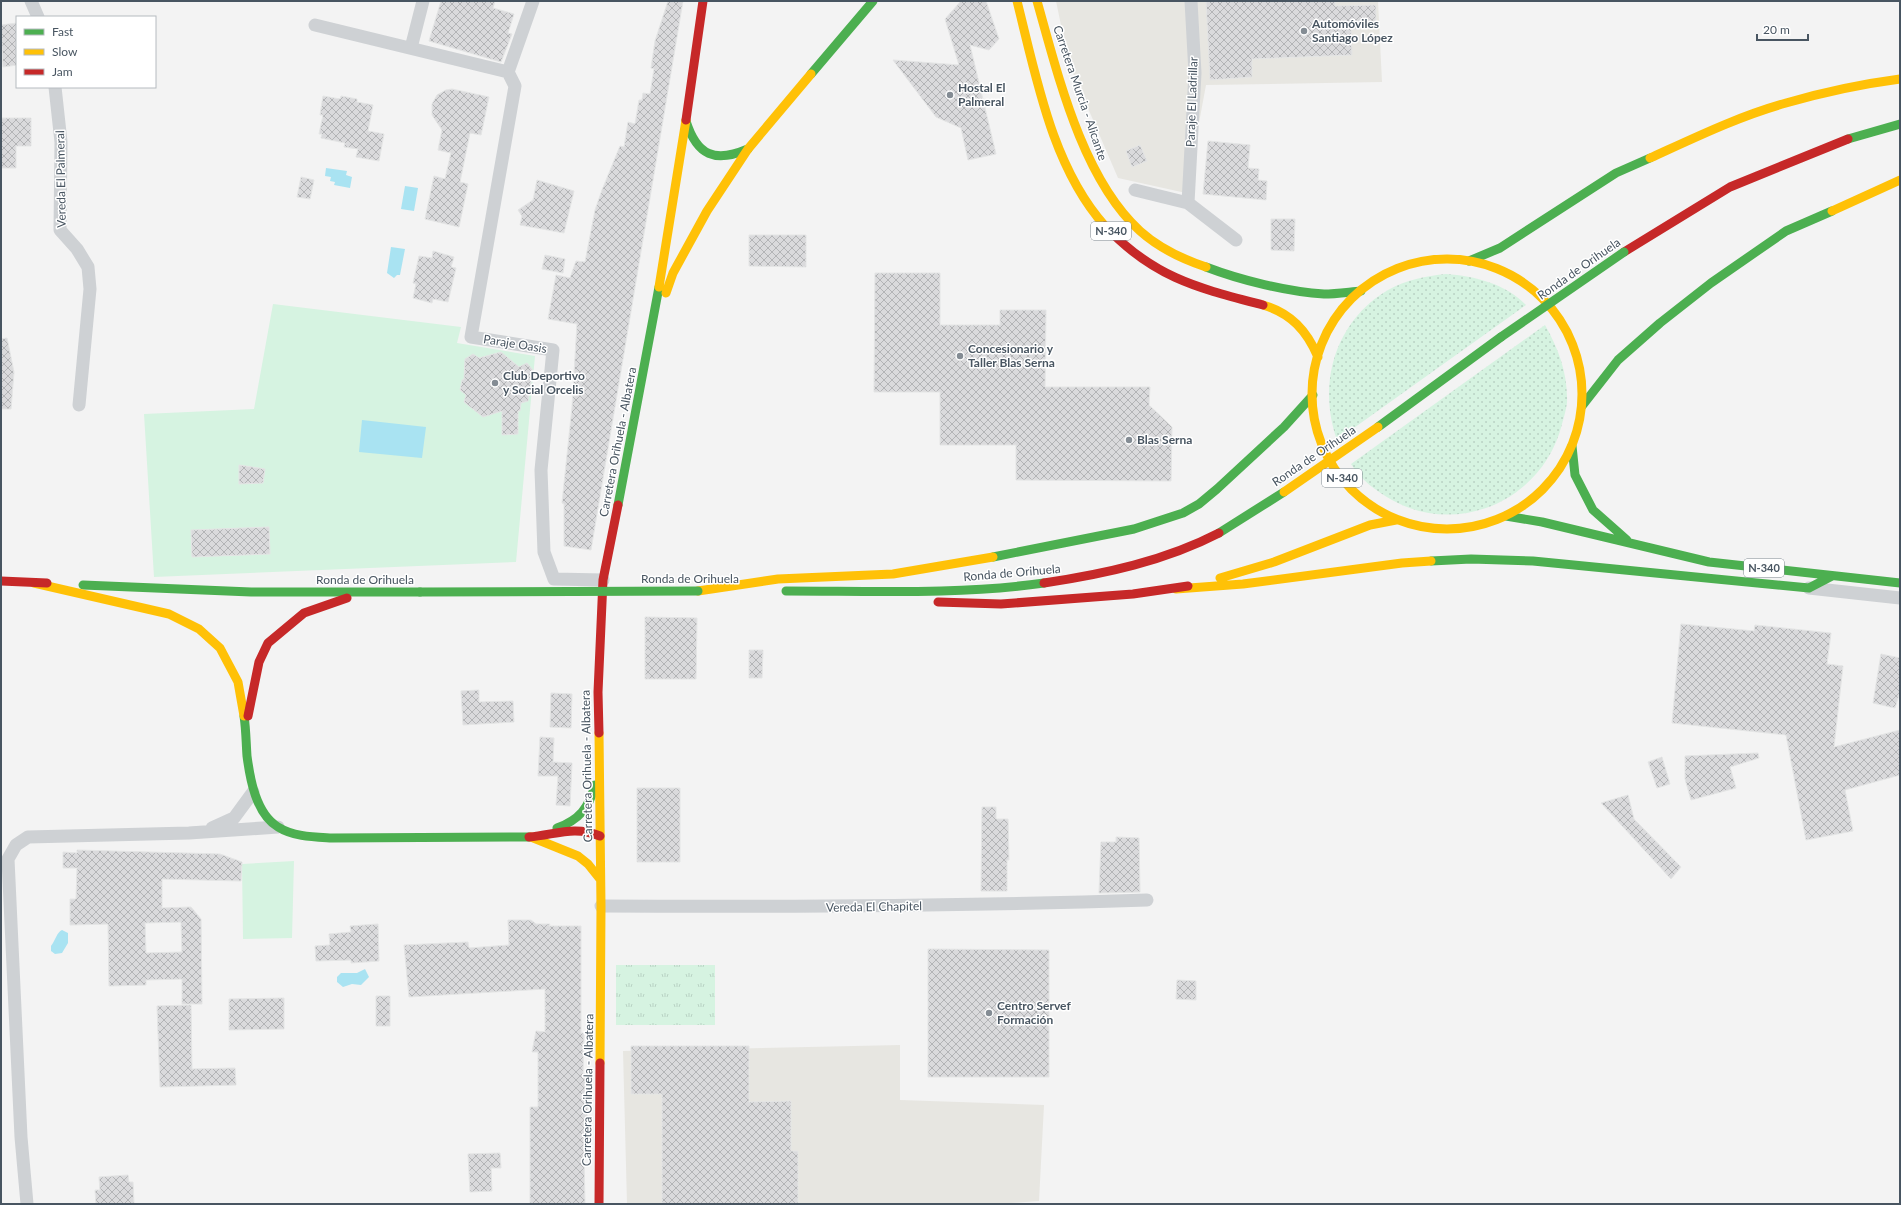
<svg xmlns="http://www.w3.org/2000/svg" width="1901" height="1205" viewBox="0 0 1901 1205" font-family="Lato,sans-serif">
	<defs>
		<pattern id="grass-dots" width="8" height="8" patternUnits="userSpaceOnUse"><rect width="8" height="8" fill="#d6f3e1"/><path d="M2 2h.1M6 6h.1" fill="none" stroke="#b9d2c4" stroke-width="1.8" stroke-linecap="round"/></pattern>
		<pattern id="park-tufts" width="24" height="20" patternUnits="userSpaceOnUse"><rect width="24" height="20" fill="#d6f3e1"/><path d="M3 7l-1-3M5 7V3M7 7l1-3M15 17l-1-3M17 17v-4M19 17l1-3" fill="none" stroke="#b9d2c4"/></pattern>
		<pattern id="building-cross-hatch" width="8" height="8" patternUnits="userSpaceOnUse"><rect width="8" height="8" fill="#dadadc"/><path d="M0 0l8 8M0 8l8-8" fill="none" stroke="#b3b4b6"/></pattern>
	</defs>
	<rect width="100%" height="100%" fill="#f3f3f3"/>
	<path fill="#e7e6e1" d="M1056 1H1378L1382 82 1206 85 1186 193 1118 178 1069 64Z
		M900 1045V1100L1044 1105 1039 1201 998 1204H627L623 1051Z"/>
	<path fill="url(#grass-dots)" d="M1446 274C1475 276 1506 284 1526 305L1337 440C1317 384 1335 321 1388 290 1406 280 1426 276 1446 274Z
		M1545 325C1559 350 1568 374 1567 403 1566 410 1564 417 1562 424 1544 498 1460 538 1392 500 1376 491 1361 480 1351 464Z"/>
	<path fill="url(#park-tufts)" d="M616 965H715V1025H616Z"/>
	<path fill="#d6f3e1" d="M273 304 461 327 457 343 535 356 516 562 154 577 144 414 254 409Z
		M294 861 292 938 243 939 242 864Z"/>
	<path fill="#a9e3f2" d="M326 168 347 171 346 175 352 177 350 188 334 185 335 182 330 181 331 177 325 176Z
		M405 186 418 188 414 211 401 209Z
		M391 247 405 249 400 275H397L394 278 387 273Z
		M362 420 426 427 422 458 359 452Z
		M62 930 68 933V943L62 953 55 954 51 951V946C55 941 57 932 62 930Z
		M365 969 369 977 361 985 352 984 343 987 337 982V977L341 973H357Z"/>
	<path fill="url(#building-cross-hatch)" stroke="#e4e5e5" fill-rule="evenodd" d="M441 1H495L493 8 514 14 508 33 512 34 501 62 429 41Z
		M668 1H683L591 550 564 546V504L562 503 572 407 577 324 548 319 556 275 570 278 576 261 585 262 595 210 602 190 620 146 624 147 628 122 635 124 639 100H642L643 93 650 94 654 69 651 68 655 41Z
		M961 1H986L999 39 989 50 970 45 996 154 968 160 961 128 936 117 893 60 959 65 945 19Z
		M1206 1H1335V6L1376 5V28L1351 29 1352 55 1252 59V77L1210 80Z
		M17 23V65L3 67 1 25Z
		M452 89 489 97 481 135 470 133 460 182 468 184 459 227 425 219 434 176 445 179 451 153 438 150 442 130 432 115V104L437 95 446 90Z
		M323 96 340 99 341 96 357 99V102L373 105 368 131 384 134 379 161 356 157 358 149 344 147 345 143 321 138 322 134H319L323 115H320Z
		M1 118H31V146H16V168H1Z
		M1208 141 1250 145 1248 168 1259 169 1258 180 1267 181 1266 200 1203 194Z
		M1140 145 1147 161 1132 167 1126 151Z
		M301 177 314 180 310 199 297 197Z
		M537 180 574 191 564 233 520 225 522 216 518 210 533 200Z
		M1271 219H1295L1294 251 1271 250Z
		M749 235H806V267L749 266Z
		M433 251 454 257 451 267 456 268 448 302 433 299 432 303 413 298 416 284 413 283 419 256 432 258Z
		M545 255 565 259 563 273 542 269Z
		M875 273H940V325H1000V310H1046L1045 387H1150L1149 405 1172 427 1171 481 1016 480V445H940V392H874Z
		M7 338 14 372 11 409H1V339Z
		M501 352 519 367 527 363 533 370 528 401 521 403 520 411H518V434L502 435V411L483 417 464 402 466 395 460 390 462 380 464 379 465 359 473 354 479 358Z
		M239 465 265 469 263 483 239 484Z
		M269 527 270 554 192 557 191 530Z
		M645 617 697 618 696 679H645Z
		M1681 624 1754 631 1755 625 1831 633 1827 664 1843 666 1834 747 1900 730V775L1845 790 1853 831 1806 840 1786 735 1672 723Z
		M749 650H763L762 678H749Z
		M1881 654 1900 658V692L1895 708 1873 703Z
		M479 690V702L513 701 514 722 463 725 461 691Z
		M551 693 572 694 571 728 550 727Z
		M540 737 554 738 553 762 572 763 570 806 556 805 558 776H538Z
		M1758 753 1759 758 1730 767 1736 788 1691 800 1685 779V756Z
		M1662 757 1670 784 1657 788 1648 762Z
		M637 788H680V862H637Z
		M1628 795 1634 819 1681 867 1671 879 1601 803Z
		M982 807H996V819H1008L1009 860H1007V891H981Z
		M1116 837 1139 838 1140 892 1099 893 1101 842H1116Z
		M77 850 220 854 242 862 241 881 162 879V908L191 907 201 919 202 1004H182V979L146 980V985L109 986 108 924 70 925V899H76L77 868H63V852L77 853ZM181 922 182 952 146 953 145 923Z
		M508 920H531L536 924H550L549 926H581V1033H584L583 1074H588V1103L584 1157 585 1204H530V1107H538V1052H532L536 1031 545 1032V989L409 997 404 945 468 942 469 948 509 945Z
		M378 924 379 961 351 963V960L316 961 315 946 330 945 329 934 351 932 350 926Z
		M928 949 1049 950V1077H928Z
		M1177 980 1196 981V1000L1176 999Z
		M376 996H390V1026H376Z
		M284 998V1029L229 1030V999Z
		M191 1005 192 1069 235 1068 236 1085 160 1087 157 1006Z
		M631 1046H749V1102L791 1101V1151H798V1204H662V1094H631Z
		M500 1153 501 1168H491L492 1191 470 1192 468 1154Z
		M128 1175 129 1182H133L134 1204H96L95 1190H100L99 1177Z"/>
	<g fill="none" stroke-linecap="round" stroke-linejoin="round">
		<path stroke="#ced1d4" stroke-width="13" d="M31 1 38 17
			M533 1 508 72 515 86 471 337 553 350 541 470 544 552 554 579 603 580
			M315 25 508 72
			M411 48 423 1
			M55 87 61 142 60 230 77 249 88 267 90 289 79 405
			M1135 190 1188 203 1236 240
			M1188 203 1195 73 1191 1
			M1809 588 1900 598
			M212 828 234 818 253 792
			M601 906C783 907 965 906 1147 900
			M27 1204 21 1137 8 859 16 845 28 837 189 833 278 827"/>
		<path stroke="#4caf50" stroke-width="9" d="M811 74 873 1
			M686 121C697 156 715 163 748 149
			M1848 139 1900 124
			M1469 261 1500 248 1616 173 1650 158
			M1206 267C1240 280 1288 292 1324 294 1336 294 1349 292 1361 291
			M1582 406 1618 360 1660 323 1711 283 1786 231 1832 211
			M1378 427 1501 337
			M1572 446 1575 475 1593 510 1627 540
			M618 505 659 287
			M1506 516 1542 522 1709 562 1900 583
			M1219 533 1284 492
			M993 557 1134 529 1183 513 1199 504 1217 489 1284 427 1313 395
			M1431 561 1471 559 1533 561 1809 588 1832 576
			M83 585 251 592H420
			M786 591C872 591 959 595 1044 583
			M244 716C246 729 246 742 247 756 250 779 256 814 278 827 294 837 314 837 332 838L529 837
			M557 828C579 820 589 808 595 785"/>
		<path stroke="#ffc107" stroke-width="9" d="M1017 1C1036 76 1052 167 1105 226
			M1037 1C1058 75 1082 178 1140 231 1159 248 1182 259 1206 267
			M1650 158C1694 138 1739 116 1786 103 1824 92 1862 84 1900 79
			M1832 211 1900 180
			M1312 394a135 135 0 1 1 270 0a135 135 0 1 1-270 0Z
			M659 287 686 120
			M666 293 673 273 707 211 748 149 811 74
			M1263 305C1291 313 1307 331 1318 357
			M1220 578 1274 562 1370 525 1396 520
			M34 583 169 614 199 629 220 648 238 682 244 716
			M1176 589 1243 584 1402 563 1431 561
			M698 591 778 579 893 574 993 557
			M599 733 601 906 600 1063
			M531 837 578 856 588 864 600 879"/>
		<path stroke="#c62828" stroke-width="9" d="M686 120 703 1
			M1105 226C1154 278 1198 288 1263 305
			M1624 252 1730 187 1848 139
			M1 581 47 583
			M1044 583C1104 574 1165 561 1219 533
			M938 602 1001 604 1133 594 1188 586
			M248 716 259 662 268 643 304 613 347 598
			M599 733 598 692 603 580 618 505
			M529 837C555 835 574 825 600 836
			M599 1204 600 1063"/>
		<path stroke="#4caf50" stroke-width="9" d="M1501 337 1624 252
			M420 592 698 591"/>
		<path stroke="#ffc107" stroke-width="9" d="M1284 492 1378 427"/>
	</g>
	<g fill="#848c94" stroke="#fff" stroke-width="1.5">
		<circle cx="1304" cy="31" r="4"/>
		<circle cx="950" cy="95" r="4"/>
		<circle cx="960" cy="356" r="4"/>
		<circle cx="495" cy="383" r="4"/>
		<circle cx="1129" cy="440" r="4"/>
		<circle cx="989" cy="1013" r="4"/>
	</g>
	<g text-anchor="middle" stroke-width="3" stroke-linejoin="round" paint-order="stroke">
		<g fill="#fff" stroke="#7f8890" stroke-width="1">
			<rect x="1091" y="222" width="40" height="18" rx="3"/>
			<rect x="1322" y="469" width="40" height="18" rx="3"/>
			<rect x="1744" y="559" width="40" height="18" rx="3"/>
		</g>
		<g font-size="11" font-weight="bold" fill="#485561">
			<text x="1111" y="235">N-340</text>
			<text x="1342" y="482">N-340</text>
			<text x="1764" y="572">N-340</text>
		</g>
		<g font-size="12" font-weight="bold" fill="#485561" stroke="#fff" text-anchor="start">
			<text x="1312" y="28">Automóviles<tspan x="1312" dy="14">Santiago López</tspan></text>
			<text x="958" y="92">Hostal El<tspan x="958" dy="14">Palmeral</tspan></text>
			<text x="968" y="353">Concesionario y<tspan x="968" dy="14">Taller Blas Serna</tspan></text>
			<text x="503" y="380">Club Deportivo<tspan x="503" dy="14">y Social Orcelis</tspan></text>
			<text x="1137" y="444">Blas Serna</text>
			<text x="997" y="1010">Centro Servef<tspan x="997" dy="14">Formación</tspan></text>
		</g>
		<g font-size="12" fill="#485561" stroke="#fff">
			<text transform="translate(1080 93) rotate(71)" y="4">Carretera Murcia - Alicante</text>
			<text transform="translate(1192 102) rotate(-88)" y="4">Paraje El Ladrillar</text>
			<text transform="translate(61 179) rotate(-91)" y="4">Vereda El Palmeral</text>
			<text transform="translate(1579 269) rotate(-35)" y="4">Ronda de Orihuela</text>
			<text transform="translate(515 344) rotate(9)" y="4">Paraje Oasis</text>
			<text transform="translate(618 442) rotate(-79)" y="4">Carretera Orihuela - Albatera</text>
			<text transform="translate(1314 456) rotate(-34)" y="4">Ronda de Orihuela</text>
			<text transform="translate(1012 573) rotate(-5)" y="4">Ronda de Orihuela</text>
			<text x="690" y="583">Ronda de Orihuela</text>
			<text x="365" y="584">Ronda de Orihuela</text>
			<text transform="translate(587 766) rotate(-91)" y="4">Carretera Orihuela - Albatera</text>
			<text transform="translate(874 907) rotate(-1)" y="4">Vereda El Chapitel</text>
			<text transform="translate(588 1090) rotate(-89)" y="4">Carretera Orihuela - Albatera</text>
		</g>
	</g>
	<rect width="1901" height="1205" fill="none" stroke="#485561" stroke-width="4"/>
	<rect x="16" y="16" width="140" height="72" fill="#ffffff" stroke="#b6bbc0"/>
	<rect x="24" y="29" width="20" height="6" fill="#4caf50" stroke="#b6bbc0"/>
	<text x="52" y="36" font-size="12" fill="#485561">Fast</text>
	<rect x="24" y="49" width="20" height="6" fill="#ffc107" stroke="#b6bbc0"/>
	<text x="52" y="56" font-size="12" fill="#485561">Slow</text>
	<rect x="24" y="69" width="20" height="6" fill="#c62828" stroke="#b6bbc0"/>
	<text x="52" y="76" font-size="12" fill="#485561">Jam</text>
	<path d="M1757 34v6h51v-6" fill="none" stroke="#485561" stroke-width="2"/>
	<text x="1763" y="34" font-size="12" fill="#485561" stroke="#ffffff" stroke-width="3" paint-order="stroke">20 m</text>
</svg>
